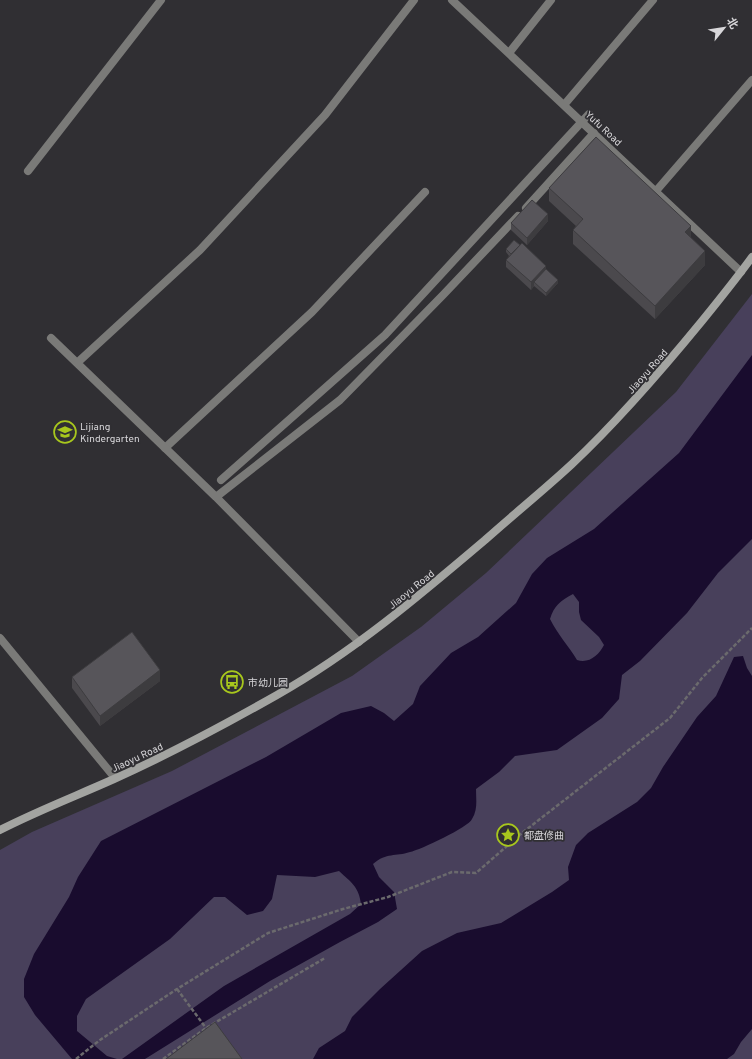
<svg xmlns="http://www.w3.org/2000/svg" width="752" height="1059" viewBox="0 0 752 1059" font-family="Overpass,'Noto Sans SC',sans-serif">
	<rect width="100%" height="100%" fill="#302f33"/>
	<path fill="#48405b" d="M752 294V1059H0V850L32 832 172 771 352 676 421 627 486 573 676 392Z"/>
	<path fill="#190c2e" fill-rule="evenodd" d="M752 355V539L718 573 687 613 640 661 622 675 619 699 602 718 557 750 515 756 499 772 476 789C476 800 478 809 472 819 469 827 420 850 410 852 395 857 387 852 373 864L379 877 394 892 397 909 378 922 340 942 270 981 145 1059H122L224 986 350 914 361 904C359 887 351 882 339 871L315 877 277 875 272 899 263 911 247 915 225 897H214L170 939 86 999 77 1016V1031L107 1056 117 1059H72L35 1015 24 997V979L34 954 69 897 78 877 101 841 266 757 341 713 371 706 384 713 394 721 413 704 420 686 451 653 478 637 516 603 532 574 547 558 594 529 679 453ZM573 594 579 602V612L581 620 599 637 604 645C599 655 589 664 577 660 568 645 558 635 550 619 554 606 560 601 573 594Z
		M743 656 747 668 752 676V1029L741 1042 734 1054 727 1059H313L319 1048 345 1031 352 1017 380 989 422 951 457 933 501 923 552 892 569 880 568 867 576 845 588 833 637 802 651 788 663 767 697 717 716 696 734 657Z"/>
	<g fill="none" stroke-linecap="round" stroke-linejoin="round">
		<path stroke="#6b6a6d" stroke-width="2.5" stroke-dasharray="4 2" stroke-linecap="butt" d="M177 989 206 1028
			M76 1059 100 1040 177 989 268 933 343 909 388 897 452 872 476 873 522 833 670 718 702 678 752 628
			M163 1059 206 1028 325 958"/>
		<path stroke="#7a7a78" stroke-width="8" d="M165 448 312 312 425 192
			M0 638 115 778"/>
		<path stroke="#7a7a78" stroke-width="8" d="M452 0 741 272
			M509 53 551 0
			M564 105 653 0
			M28 171 161 0
			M656 191 752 80
			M526 208 594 133
			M51 338 216 497 359 642
			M77 363 200 250 325 115 414 0
			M221 480 385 335 589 114
			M216 497 340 400 443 295 518 216"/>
		<path stroke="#a3a4a1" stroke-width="8" d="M0 830C37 811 76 796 114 779 170 754 224 725 277 695 353 652 419 596 485 540 514 514 544 490 572 464 619 420 661 371 702 321 719 300 736 279 752 257"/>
	</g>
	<path fill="#4b494d" d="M549 188 691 238 705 265 655 319 573 244V230L576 226 549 201Z
		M548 221 527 245 511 230V223Z
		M506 249 546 269 558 283 546 296 534 286 531 290 506 267V260L509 256 506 252Z
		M72 677 160 681 100 726 72 688Z"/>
	<path fill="#3d3c3f" d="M548 214V221L527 245V238Z
		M691 226V239L685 232Z
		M705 251V265L655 319V306Z
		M546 266V273L534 282V286L531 290V282Z
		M558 280V283L546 296V293Z
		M160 670V681L100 726V716Z"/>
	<path fill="#57555a" stroke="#3d3c3f" d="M596 137 691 226 685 232 705 251 655 306 573 230 583 219 549 188Z
		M532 200 548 214 527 238 511 223Z
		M514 240 520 245 511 254 506 249Z
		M522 243 546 266 531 282 506 260Z
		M546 269 558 280 546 293 534 282Z
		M132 632 160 670 100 716 72 677Z
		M215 1022 242 1059H166Z"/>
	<defs>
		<g id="school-ring" transform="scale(1.15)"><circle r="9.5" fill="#302f33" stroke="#a8c71d" stroke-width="1.5"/><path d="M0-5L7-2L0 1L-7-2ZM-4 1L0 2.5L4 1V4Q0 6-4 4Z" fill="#a8c71d"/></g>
		<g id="bus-ring" transform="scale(1.15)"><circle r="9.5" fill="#302f33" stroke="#a8c71d" stroke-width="1.5"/><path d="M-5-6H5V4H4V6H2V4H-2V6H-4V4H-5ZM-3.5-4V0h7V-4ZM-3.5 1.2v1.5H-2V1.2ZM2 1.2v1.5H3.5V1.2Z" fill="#a8c71d"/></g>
		<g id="sight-ring" transform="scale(1.15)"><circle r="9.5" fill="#302f33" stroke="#a8c71d" stroke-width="1.5"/><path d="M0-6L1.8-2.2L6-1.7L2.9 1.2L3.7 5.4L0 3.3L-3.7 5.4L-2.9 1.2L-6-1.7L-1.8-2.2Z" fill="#a8c71d"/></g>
	</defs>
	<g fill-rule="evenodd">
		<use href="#school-ring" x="65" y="432"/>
		<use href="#bus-ring" x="232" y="682"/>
		<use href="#sight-ring" x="508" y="835"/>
	</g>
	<g text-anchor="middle" stroke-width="3.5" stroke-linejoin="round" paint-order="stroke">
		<g font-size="10" fill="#d8d7da" stroke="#302f33">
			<text transform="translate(604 128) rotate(43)" y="4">Yufu Road</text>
			<text transform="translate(647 371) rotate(-49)" y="4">Jiaoyu Road</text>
			<text transform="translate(411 589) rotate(-39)" y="4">Jiaoyu Road</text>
			<text transform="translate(137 757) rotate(-25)" y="4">Jiaoyu Road</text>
		</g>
		<g font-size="10" fill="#d8d7da" stroke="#302f33" text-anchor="start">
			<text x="80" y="430">Lijiang<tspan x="80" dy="12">Kindergarten</tspan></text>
			<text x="248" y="686">市幼儿园</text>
			<text x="524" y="839">都盘修曲</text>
		</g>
	</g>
	<g transform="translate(724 28) rotate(60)" stroke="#302f33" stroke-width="3" paint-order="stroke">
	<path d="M0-3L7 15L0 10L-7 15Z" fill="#d8d7da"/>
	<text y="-6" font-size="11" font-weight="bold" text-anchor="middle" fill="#d8d7da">北</text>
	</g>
</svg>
